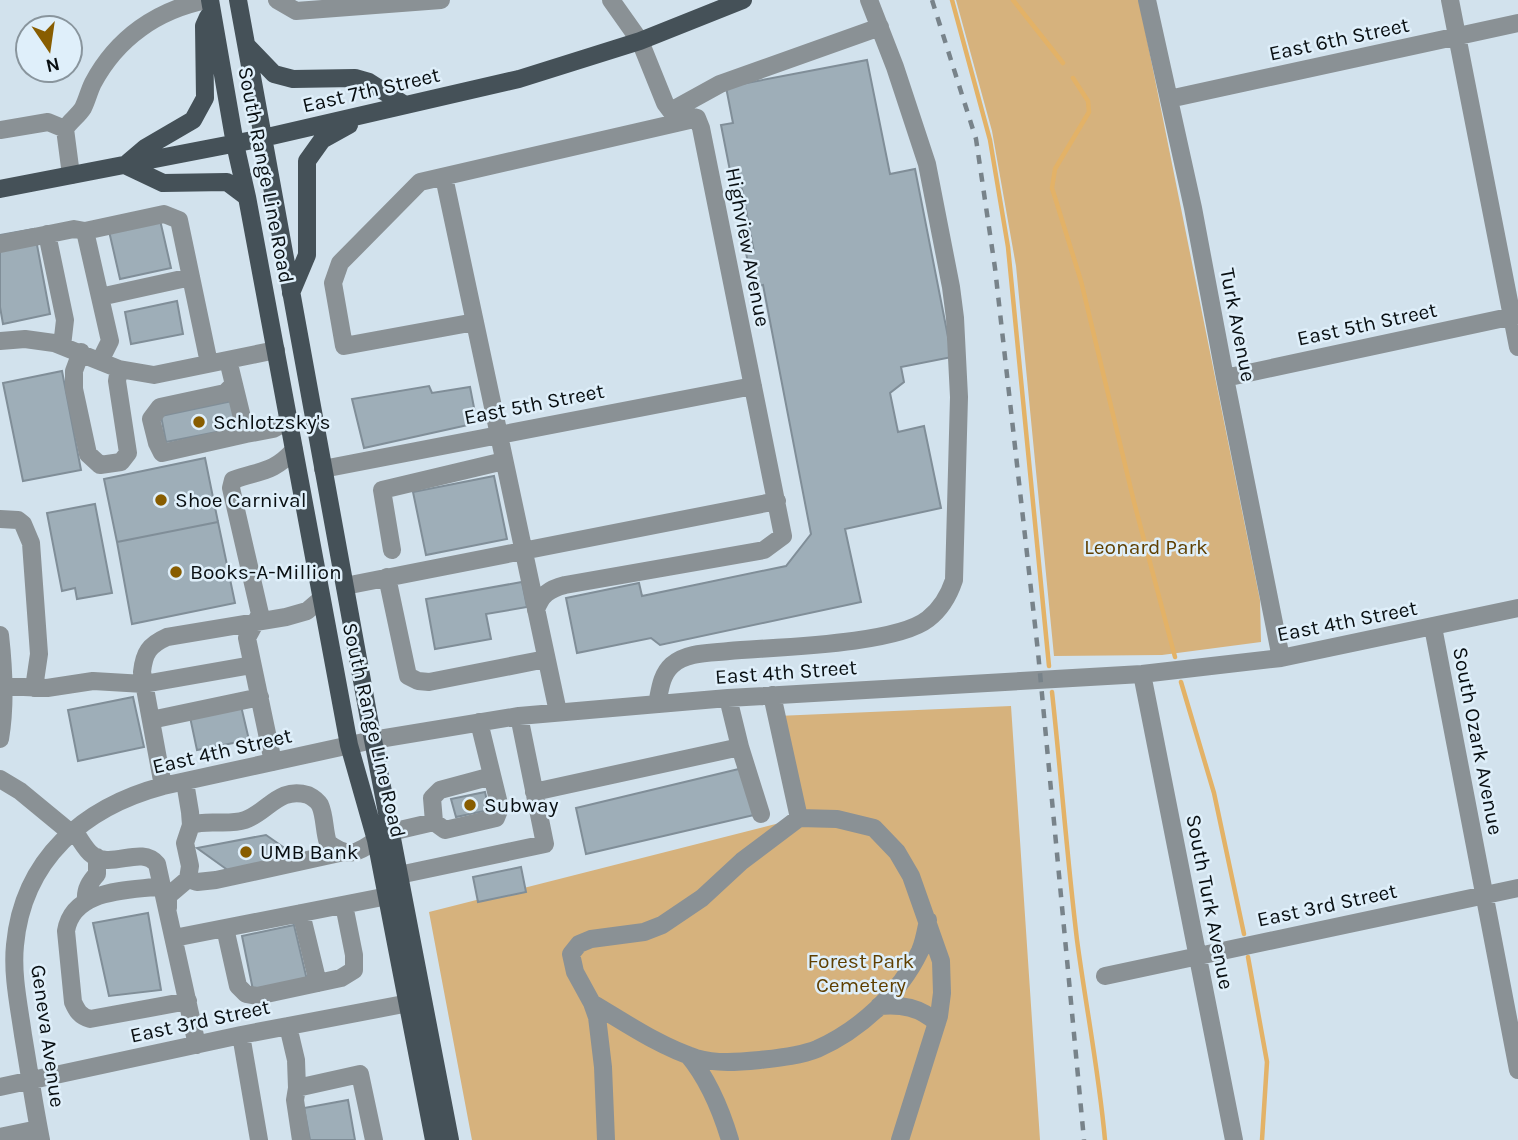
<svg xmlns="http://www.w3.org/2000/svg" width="1518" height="1140" viewBox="0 0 1518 1140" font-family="Karla,sans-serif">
	<rect width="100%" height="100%" fill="#d2e2ed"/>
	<path fill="#d6b27d" d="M956 0H1139L1260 600 1261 642 1162 655 1054 656 1016 266 992 131Z
		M1011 706 1040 1140H472L429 912 799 818 777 716Z"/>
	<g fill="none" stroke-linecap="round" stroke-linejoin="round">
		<path stroke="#e3b267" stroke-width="4.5" d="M952 0 990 140 1008 247 1049 666
			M1013 0 1063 63
			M1073 78 1088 101 1089 112 1055 169 1052 188 1081 281 1134 502 1175 657
			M1181 682 1214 793 1244 934
			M1052 692C1061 774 1067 857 1077 940 1086 1007 1099 1073 1105 1140
			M1248 957 1267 1062 1262 1140"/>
	</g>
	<path fill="#9eaeb8" stroke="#808e98" stroke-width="2" d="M867 60 890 174 915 169 952 357 901 367 904 382 890 393 898 432 924 426 941 508 845 529 861 602 660 645 651 638 577 653 566 598 639 583 642 596 786 566 811 534 763 285 753 287 746 253 754 252 742 189 734 191 721 125 733 123 726 87Z
		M160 220 171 268 120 279 109 231Z
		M34 229 50 314 3 324 0 307V235Z
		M177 301 183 334 131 344 125 312Z
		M62 371 81 470 23 481 3 383Z
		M429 386 432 393 470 387 477 423 364 448 352 399Z
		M232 401 237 428 166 442 161 416Z
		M205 458 218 522 117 542 104 479Z
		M494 476 507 539 426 555 413 492Z
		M95 504 112 593 77 599 75 588 62 591 47 513Z
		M218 522 235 603 132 624 117 542Z
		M522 582 527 607 486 614 491 639 435 649 426 599Z
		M133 697 144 747 78 761 68 710Z
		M241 706 249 740 197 750 190 717Z
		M743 768 754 815 586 854 576 808Z
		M485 792 489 810 456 817 451 799Z
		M266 835 296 856 229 871 197 848Z
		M521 867 526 892 478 902 473 877Z
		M148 913 161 990 109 996 93 923Z
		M294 925 307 980 253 990 242 936Z
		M348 1100 355 1140H310L304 1108Z"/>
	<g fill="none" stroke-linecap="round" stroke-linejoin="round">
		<path stroke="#8a9195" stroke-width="18" d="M277 0 296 11 441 0
			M1147 0 1193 208 1225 378 1281 658
			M1450 0 1518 347
			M1169 99 1518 23
			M671 111 720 84 880 27
			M0 130 48 122 65 129
			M71 175 65 129C70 121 78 116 83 108 87 100 89 91 93 83 117 38 157 10 207 0
			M444 177 558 712
			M47 234 65 320 62 346
			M0 244 74 229 85 231
			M100 297 191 277
			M475 322 344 346 333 283 340 263 420 182 694 119
			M0 341 25 339 54 343 119 369 154 375 276 350
			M81 352 74 371V389L88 454 100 465 121 462 128 453 117 381 119 369
			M228 360 246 434 162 453 157 443 151 419 160 407 225 393 233 385
			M100 361 110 341 85 231 164 214 179 220 209 363
			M1225 378 1518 315
			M246 434 273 429 288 421
			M323 469 753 386
			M0 519 18 520 23 524 31 543 39 654 34 688
			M392 550 382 490 504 461
			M387 577 408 676 418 681 429 682 546 659
			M345 586 777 501
			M536 610C541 595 549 589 565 585L764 550 783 536 701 128 697 118 671 111 665 103 640 41 611 0
			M1433 627 1518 1070
			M0 635C4 670 6 704 0 739
			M1142 674 1234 1140
			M0 686 47 688 93 681 144 684 252 665
			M772 695 799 818
			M657 704C660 690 661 675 672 665 686 652 711 653 729 651 774 647 895 645 928 619 941 609 949 595 954 580L959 397 955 318 951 287 927 164 895 67 869 0
			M151 720 260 697
			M740 747 761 814
			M273 762 247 638 260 614 231 488 233 480C261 470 273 473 294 450
			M0 779 20 791 71 833
			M163 786 142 672C144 653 149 645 167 637L286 617 307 611 321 599
			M534 792 740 747 728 698
			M434 822 432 798 440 790 492 776
			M191 825C208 819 227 826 245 820 268 812 279 786 308 795 312 797 317 800 320 805 325 816 324 831 328 843 348 858 357 854 376 840
			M74 830C79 838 84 847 90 853 110 872 140 844 157 864L197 1045
			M391 832 434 822 445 830 496 818 500 808 479 722
			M399 875 545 844 519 716
			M188 879 197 882 216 880 344 852
			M162 886C129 891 73 888 66 931L73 1002C77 1011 80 1016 90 1019L188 1001
			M86 900C85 889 90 882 97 874V857
			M168 908V896L188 879 190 866 185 843 191 825 190 812 185 782
			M301 913 318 983
			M225 928 238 986 246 994 257 996 341 978 354 970V955L344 905
			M174 938 388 896
			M1105 976 1518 888
			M592 1003C626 1023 659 1046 696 1058 716 1064 739 1062 760 1060 778 1058 800 1056 817 1049 860 1030 900 993 920 951 924 942 926 930 928 920
			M879 1006C901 1004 920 1007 937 1023
			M288 1026 296 1060 297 1088
			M241 1035 259 1140
			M688 1055C708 1079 721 1110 730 1140
			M0 1087 241 1035 409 1003
			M0 1137 38 1129
			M41 1140C34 1105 29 1070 23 1035 19 1006 12 975 15 945 23 859 84 807 163 786L373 740 519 716 728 698 1142 674 1281 658 1518 608
			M301 1140 295 1100 297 1088 360 1074 374 1140
			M606 1140 603 1067 597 1017 592 1003 575 972 571 954 579 944 591 939 644 932 662 925 702 898 742 861 799 818 837 819 874 828 897 852 911 876 941 961 942 993 939 1016 900 1140"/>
		<path stroke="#455158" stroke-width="18" d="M210 0 235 144 247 197 349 745 376 840 434 1140
			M238 0 369 719 450 1140
			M208 17 204 26 205 98 193 120 145 148 125 165 163 183 227 182 247 197
			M247 46 274 74 293 79 355 78 369 82 405 105
			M0 189 263 138 519 79 640 41 743 0
			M291 293 307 255V161L322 140 349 125"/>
		<path stroke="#78838a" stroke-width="4.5" stroke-dasharray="9 9" stroke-linecap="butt" d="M932 0 976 139 995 268 1038 652 1084 1140"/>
	</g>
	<g fill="#885d00" stroke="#dfeffa" stroke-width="2.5">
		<circle cx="199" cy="422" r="7"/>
		<circle cx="161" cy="500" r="7"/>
		<circle cx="176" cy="572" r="7"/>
		<circle cx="470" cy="805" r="7"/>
		<circle cx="246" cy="852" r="7"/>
	</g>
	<g text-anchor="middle" stroke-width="5" stroke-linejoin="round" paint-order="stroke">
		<g font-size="21" fill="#090f12" stroke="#dfeffa">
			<text transform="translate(1339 39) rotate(-12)" y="7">East 6th Street</text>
			<text transform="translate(371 90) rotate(-13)" y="7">East 7th Street</text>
			<text transform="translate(266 175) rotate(79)" y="7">South Range Line Road</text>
			<text transform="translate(748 247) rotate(79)" y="7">Highview Avenue</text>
			<text transform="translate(1367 324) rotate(-12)" y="7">East 5th Street</text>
			<text transform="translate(1238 325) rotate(79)" y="7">Turk Avenue</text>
			<text transform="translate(534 404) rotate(-11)" y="7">East 5th Street</text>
			<text transform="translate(1347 621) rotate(-11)" y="7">East 4th Street</text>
			<text transform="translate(786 672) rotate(-4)" y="7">East 4th Street</text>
			<text transform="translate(374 730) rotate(77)" y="7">South Range Line Road</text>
			<text transform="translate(1478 741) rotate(79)" y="7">South Ozark Avenue</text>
			<text transform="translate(222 751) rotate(-13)" y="7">East 4th Street</text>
			<text transform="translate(1210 902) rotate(79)" y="7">South Turk Avenue</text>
			<text transform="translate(1327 905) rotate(-12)" y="7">East 3rd Street</text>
			<text transform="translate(200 1021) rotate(-12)" y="7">East 3rd Street</text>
			<text transform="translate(48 1036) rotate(82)" y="7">Geneva Avenue</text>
		</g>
		<g font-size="21" fill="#090f12" stroke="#dfeffa" text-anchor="start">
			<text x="213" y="429">Schlotzsky's</text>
			<text x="175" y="507">Shoe Carnival</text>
			<text x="190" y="579">Books-A-Million</text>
			<text x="484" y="812">Subway</text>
			<text x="260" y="859">UMB Bank</text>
		</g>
		<g font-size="21" fill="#5f3f00" stroke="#dfeffa">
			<text x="1146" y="554">Leonard Park</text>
			<text x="861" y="968">Forest Park<tspan x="861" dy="24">Cemetery</tspan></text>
		</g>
	</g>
	<g transform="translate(49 49) rotate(167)"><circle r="33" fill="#dfeffa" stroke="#89959d" stroke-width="2"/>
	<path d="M0-5L12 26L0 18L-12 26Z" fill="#885d00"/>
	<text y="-10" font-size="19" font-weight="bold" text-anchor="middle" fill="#090f12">N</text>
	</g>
</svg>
